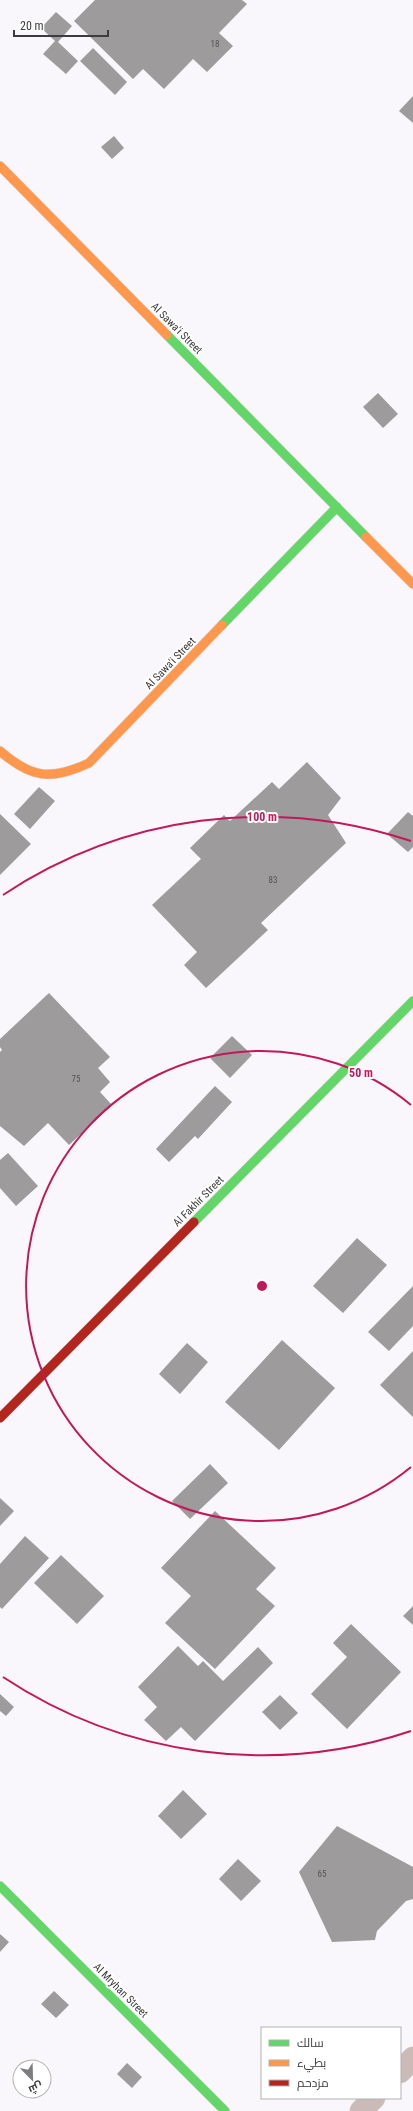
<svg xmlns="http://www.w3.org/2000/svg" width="413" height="2111" viewBox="0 0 413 2111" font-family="'Roboto Condensed',Cairo,sans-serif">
	<rect width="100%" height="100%" fill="#f9f7fb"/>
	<path fill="#9d9b9c" d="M95 0H242L247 4 219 33 233 46 207 72 193 59 164 89 143 69 133 79 74 21Z
		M56 12 72 26 58 42 78 61 66 74 43 54 55 41 41 28Z
		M93 48 127 82 115 95 80 61Z
		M413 96V123L399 111Z
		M114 136 124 148 112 159 101 147Z
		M378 393 398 414 383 428 363 407Z
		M307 762 341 798 328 815 346 843 261 923 268 930 206 988 184 965 197 952 152 905 201 859 190 848 224 815 230 821 272 782 279 789Z
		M39 787 55 801 30 829 14 814Z
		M408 812 413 816V847L408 852 387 834Z
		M0 814 31 844 0 875Z
		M49 993 110 1057 98 1068 110 1082 100 1092 112 1105 69 1145 48 1123 24 1146 0 1126V1052L2 1050 0 1047V1039Z
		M232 1036 252 1055 230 1078 210 1058Z
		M215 1086 232 1102 198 1139 195 1136 169 1162 156 1149Z
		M8 1153 38 1186 16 1206 0 1188V1160Z
		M357 1238 387 1265 343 1313 313 1286Z
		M413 1286V1326L389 1351 368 1332Z
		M282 1340 335 1388 279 1450 225 1402Z
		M187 1343 208 1362 180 1394 159 1374Z
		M413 1351V1417L380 1385Z
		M210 1464 228 1483 190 1519 172 1501Z
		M0 1498 14 1511 0 1526Z
		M215 1511 276 1568 256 1589 275 1606 215 1669 165 1623 191 1596 161 1568Z
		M25 1536 49 1558 2 1609 0 1607V1564Z
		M61 1555 104 1596 77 1624 34 1583Z
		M413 1606V1625L403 1616Z
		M351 1624 401 1672 347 1729 311 1694 347 1657 333 1643Z
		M178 1646 198 1666 203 1661 223 1681 258 1647 273 1663 195 1741 181 1727 166 1741 144 1720 157 1707 138 1687Z
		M0 1694 14 1707 6 1716 0 1711Z
		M280 1695 298 1713 280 1730 262 1712Z
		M183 1790 207 1814 181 1839 158 1816Z
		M337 1826 413 1867V1899L406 1901 377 1931 375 1940 332 1942 299 1872Z
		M238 1859 261 1881 241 1901 219 1879Z
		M0 1934 9 1942 0 1952Z
		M54 1991 69 2005 56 2018 41 2004Z
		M127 2063 142 2077 132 2088 117 2074Z"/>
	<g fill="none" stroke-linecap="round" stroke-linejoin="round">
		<g stroke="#d3d2d4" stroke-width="23">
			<path id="street" d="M400 2072 413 2058
				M361 2111 374 2098"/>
		</g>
		<g stroke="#d3d2d4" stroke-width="10">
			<path id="fast" d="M167 335 366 537
				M222 625 337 507
				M194 1222 413 1001
				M0 1886 225 2111"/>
		</g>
		<g stroke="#d3d2d4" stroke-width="10">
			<path id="slow" d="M0 166 167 335
				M366 537 413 584
				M0 751C31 778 51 781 89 763L222 625"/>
		</g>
		<g stroke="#d3d2d4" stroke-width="10">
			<path id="jam" d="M0 1418 194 1222"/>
		</g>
		<use href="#street" stroke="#cabbb8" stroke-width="22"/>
		<use href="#fast" stroke="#63d668" stroke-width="9"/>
		<use href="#slow" stroke="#ff974d" stroke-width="9"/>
		<use href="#jam" stroke="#b3261e" stroke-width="9"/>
	</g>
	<g fill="none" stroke="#c2185b" stroke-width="2">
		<path d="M411 1467A235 235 0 1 1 411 1105"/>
		<path d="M411 1731A469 469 0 0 1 3 1677M3 895A469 469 0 0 1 411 841"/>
	</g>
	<g text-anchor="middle" stroke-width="4" stroke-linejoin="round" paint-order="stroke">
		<g font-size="9" fill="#545355">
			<text x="215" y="47">18</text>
			<text x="273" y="883">83</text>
			<text x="76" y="1082">75</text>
			<text x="322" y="1877">65</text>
		</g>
		<g font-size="11" fill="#3c3b3d" stroke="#fff">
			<text transform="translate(177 328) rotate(45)" y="4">Al Sawa'i Street</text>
			<text transform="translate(170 663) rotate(-46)" y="4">Al Sawa'i Street</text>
			<text transform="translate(198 1201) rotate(-45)" y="4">Al Fakhir Street</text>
			<text transform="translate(121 1990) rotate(45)" y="4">Al Mryhan Street</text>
		</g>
	</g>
	<circle cx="262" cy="1286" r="6" fill="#c2185b" stroke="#fff" stroke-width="2"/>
	<g font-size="12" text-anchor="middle" font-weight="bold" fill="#c2185b" stroke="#fff" stroke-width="4" stroke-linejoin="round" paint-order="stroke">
		<text x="262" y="821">100 m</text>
		<text x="361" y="1077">50 m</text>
	</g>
	<rect x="261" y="2027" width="140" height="72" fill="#ffffff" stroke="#b1b1b1"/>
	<rect x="269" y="2040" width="20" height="6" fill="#63d668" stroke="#b1b1b1"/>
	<text x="297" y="2047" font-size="12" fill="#3c3b3d">سالك</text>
	<rect x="269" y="2060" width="20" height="6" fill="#ff974d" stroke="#b1b1b1"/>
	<text x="297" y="2067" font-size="12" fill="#3c3b3d">بطيء</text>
	<rect x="269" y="2080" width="20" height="6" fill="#b3261e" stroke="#b1b1b1"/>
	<text x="297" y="2087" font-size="12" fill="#3c3b3d">مزدحم</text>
	<g transform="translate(32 2079) rotate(157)"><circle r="19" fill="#ffffff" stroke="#b1b1b1"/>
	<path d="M0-3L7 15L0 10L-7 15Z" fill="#7e7d80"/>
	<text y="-6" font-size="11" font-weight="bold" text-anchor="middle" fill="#3c3b3d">ش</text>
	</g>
	<path d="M14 30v6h94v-6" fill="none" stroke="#3c3b3d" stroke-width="2"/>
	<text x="20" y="30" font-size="12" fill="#3c3b3d" stroke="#ffffff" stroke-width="3" paint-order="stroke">20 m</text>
</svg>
